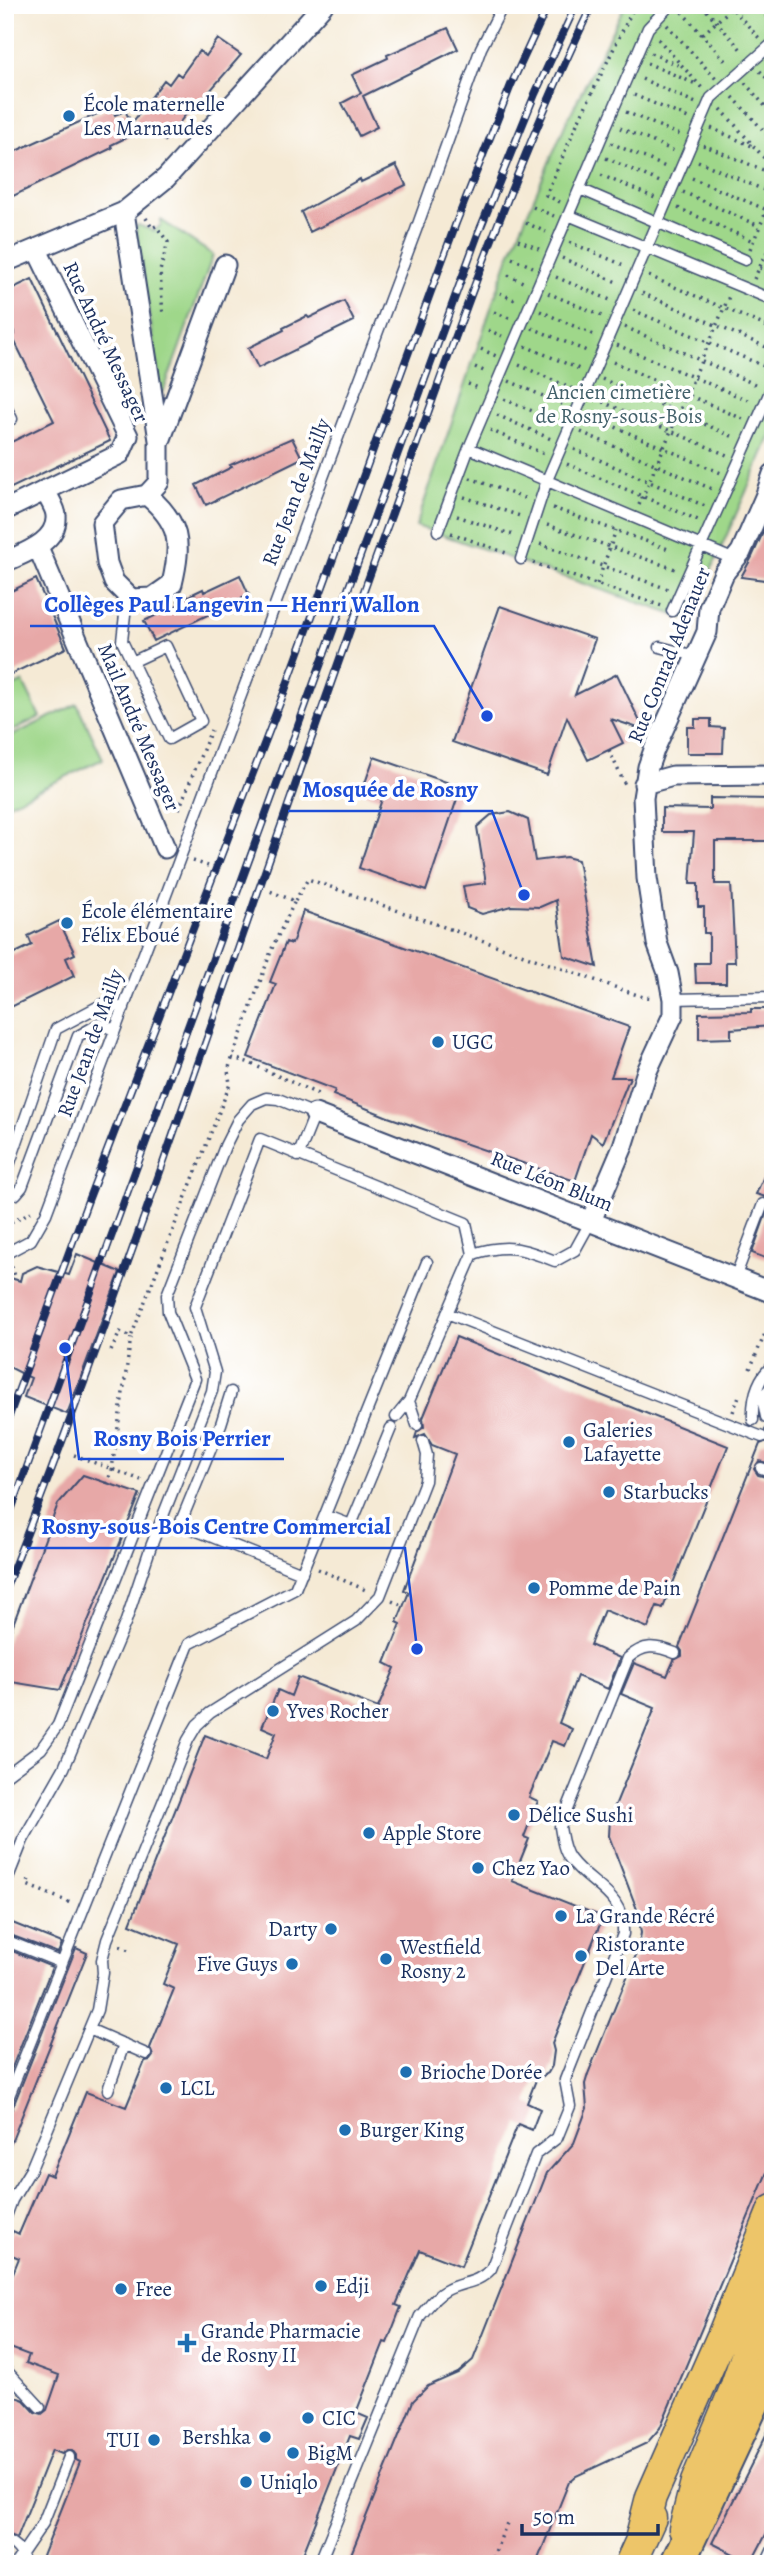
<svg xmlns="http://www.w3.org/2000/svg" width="778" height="2569" viewBox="0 0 778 2569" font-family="Alegreya,serif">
	<rect width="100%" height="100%" fill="#fff"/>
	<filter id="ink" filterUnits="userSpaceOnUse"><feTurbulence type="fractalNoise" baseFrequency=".0143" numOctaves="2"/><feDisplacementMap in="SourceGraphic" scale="14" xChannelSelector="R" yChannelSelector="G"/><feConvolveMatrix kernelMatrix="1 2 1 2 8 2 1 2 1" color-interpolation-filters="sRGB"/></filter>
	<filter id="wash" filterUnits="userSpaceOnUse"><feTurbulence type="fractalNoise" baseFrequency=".00686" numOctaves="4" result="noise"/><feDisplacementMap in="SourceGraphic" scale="28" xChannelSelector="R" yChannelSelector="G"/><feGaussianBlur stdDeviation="1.57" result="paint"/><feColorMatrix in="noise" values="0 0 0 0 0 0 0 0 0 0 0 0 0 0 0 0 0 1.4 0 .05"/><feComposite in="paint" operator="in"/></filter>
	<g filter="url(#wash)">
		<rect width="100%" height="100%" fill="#f5ead5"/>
		<path fill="#9fd78a" stroke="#5d8374" stroke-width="2" d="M625 5H773V431L689 620 416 526 508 259 565 125Z
			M161 220 213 255 163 393 161 391 136 227 138 225 154 231 161 225Z
			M23 682 40 717 5 734V691Z
			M77 704 103 759 5 806V739Z"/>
		<g id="blocks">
			<path fill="#e7a8a7" d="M448 28 458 49 363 96 377 127 359 136 342 103 361 93 352 75 388 58 387 55Z
				M218 39 241 55 197 106 194 104 165 141 148 127 111 145 112 148 5 200V156L112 107 115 115 125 111 132 123 164 80 169 84 177 73 181 76 199 51 206 56Z
				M396 165 406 185 310 232 301 212 360 179 361 182Z
				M32 279 110 441 5 491V445L54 421 12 336 15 334 5 313V292Z
				M344 301 354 321 258 368 248 348 284 330 283 328 307 316 309 318Z
				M292 438 302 458 206 505 196 485 232 467 230 465Z
				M773 510V581L741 577 752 557Z
				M240 575 249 595 154 641 144 621 180 604 178 601 203 589 204 592Z
				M36 579 66 648 5 677V594Z
				M500 606 595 639 575 695 617 674 644 730 611 719 623 743 588 760 567 717 547 775 452 742Z
				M695 719H711V727L724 728 723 753H687V727H695Z
				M374 757 461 787 426 891 359 868 382 799 362 792Z
				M710 798 773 799V841H715V884H731L735 962H726V983H696L695 963H709V933H704V907H698V884H690L694 832H662V808L710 809Z
				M510 812 528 820 535 861 566 857 578 860 597 967 564 956 556 900 540 907 511 906 482 914 467 908 463 886 486 883 477 827 491 815Z
				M303 911 629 1027 611 1077H630L603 1143 591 1134 575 1181 388 1117 333 1095 335 1090 248 1057 276 984 270 982 286 942 292 944Z
				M59 921 75 954 66 958 74 976 5 1010V958L32 945 28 936Z
				M751 1009H773V1026L731 1029V1038L699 1039V1013L751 1012Z
				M773 1156V1261L752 1253 770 1203 766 1197 756 1194Z
				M77 1254 120 1272 67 1414 24 1397 31 1378 5 1365V1293L11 1278 20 1281 22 1273 37 1266 69 1275Z
				M456 1337 728 1446 663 1608 657 1606 648 1628 604 1610 590 1645 620 1658 608 1689 577 1676 559 1723 572 1729 565 1746 552 1741 529 1797 538 1801 524 1837 529 1839 512 1881 603 1917 552 2043 554 2051 552 2066 548 2073 536 2080 527 2103 540 2109 532 2130 518 2124 461 2266 420 2250 396 2305 401 2307 387 2343 384 2342 356 2413 368 2418 359 2439 350 2436 299 2564H40L80 2462 76 2460V2455L72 2450H67L62 2454 52 2450 17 2538 5 2533V2393L24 2400 35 2412 42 2414 47 2410 59 2375 26 2363 29 2355 5 2346V2293L19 2258 5 2252V2248L13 2231 19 2234 45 2173 52 2176 86 2092 126 2107 145 2061 150 2060 153 2056 150 2048 174 1989 163 1984 179 1944 130 1924 205 1735 266 1759 276 1733 262 1727 278 1690 291 1696 298 1677 378 1708 395 1668 385 1663 401 1624 397 1622 409 1592 404 1590 455 1454 432 1445 425 1434 415 1438 417 1432 424 1427 423 1418Z
				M773 1420V1464L759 1461 754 1469 758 1475 773 1479V2158L660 2428 647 2443 576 2476 569 2482 536 2564H347L413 2401 428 2386 458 2373 473 2360 547 2173 574 2143 587 2108 585 2084 588 2074 638 1950 641 1933 638 1912 609 1836 610 1818 655 1708 621 1694 634 1663 667 1676 674 1660 682 1656V1651L679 1647 760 1444 769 1440V1435L765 1430Z
				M83 1475 140 1494 60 1690 5 1681V1646L58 1504Z
				M5 1920 62 1943 58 1953 5 1933Z
				M5 1948 52 1967 5 2085Z
				M76 1948 87 1953 5 2158V2113L12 2109Z
				M773 2421V2521L751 2563 712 2543Z"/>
		</g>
	</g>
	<g filter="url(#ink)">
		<use href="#blocks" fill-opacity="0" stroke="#3c4b70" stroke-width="2"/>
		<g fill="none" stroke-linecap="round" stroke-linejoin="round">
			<g stroke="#3c4b70" stroke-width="13">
				<path id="lane" d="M580 189 745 260
					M568 215 773 300
					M5 405 12 419
					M469 448 735 560
					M438 531 469 448 648 28 670 5
					M521 559 547 480 711 98 773 43
					M127 597 122 641 169 739 201 721 166 646 132 662
					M672 611 773 385
					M660 647 696 656
					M673 999 773 997
					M5 1177 56 1029 103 1004 124 1008
					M5 1191 9 1195 16 1194 22 1187 78 1036 99 1024 115 1030
					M5 1254 31 1240 46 1214 416 230 481 48 503 5
					M735 1278 763 1204
					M447 1313 762 1437
					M231 1392 221 1424 180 1524 302 1573
					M396 1417 409 1401
					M766 1417 762 1397 773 1385
					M753 1420C752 1400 757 1379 773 1365
					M417 1425 409 1401 473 1254C507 1243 522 1248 555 1261L575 1250 591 1221
					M761 1468 773 1472
					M325 1515 351 1525 391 1428
					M5 1776 41 1749 58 1725 195 1379 168 1312 167 1295 225 1146 238 1120 252 1104 266 1098 278 1099 315 1114 298 1156
					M5 1885 23 1840 64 1768 126 1621 150 1549 212 1391 215 1372 195 1307 260 1139 466 1223 473 1254
					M5 1940 62 1963
					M89 2029 146 2054
					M108 2090 124 2044
					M5 2106 189 1644 295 1589 427 1262
					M5 2219 12 2200 31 2169 97 2010 103 1973 102 1960 107 1940 188 1740 197 1725 210 1713 356 1621 380 1596 425 1481 427 1455 423 1441
					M5 2369 40 2407
					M5 2540C17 2545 22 2552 25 2564
					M15 2564 43 2523 69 2457
					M319 2564 420 2316C428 2307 434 2297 445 2291 462 2281 476 2285 491 2269L536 2154 557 2138 570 2106 565 2080 623 1934C625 1893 591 1887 570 1859 563 1850 562 1838 560 1827L628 1658C644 1644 655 1645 675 1653
					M766 2564 773 2549"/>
			</g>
			<g stroke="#3c4b70" stroke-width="23">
				<path id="street" d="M124 212 159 440
					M5 262 124 212 166 178 323 5
					M147 495C180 523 182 542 172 584L152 598 131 599 114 582 107 563 102 523 121 500 147 495 159 482V444L225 265
					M5 510 120 454 128 436 37 250
					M38 547 165 848
					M5 562C24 553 58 542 56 516 56 508 48 498 45 490
					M644 784 673 776 773 775
					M315 1114 773 1293
					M591 1221 623 1146 647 1071 673 1015V999L668 973 657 943 647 878 643 798 648 767 654 750 707 632 709 608 724 573 741 552 765 497 773 474"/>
			</g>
			<g stroke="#3c4b70" stroke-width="33">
				<path id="primary" d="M684 2529 696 2482 734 2391 773 2277
					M641 2536 651 2497 723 2334 773 2210
					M630 2564 651 2518"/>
			</g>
			<g stroke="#3c4b70" stroke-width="37">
				<path id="highway" d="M677 2564 773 2359"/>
			</g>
			<path stroke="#3c4b70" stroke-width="3.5" stroke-dasharray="2 5" stroke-linecap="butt" d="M702 5 743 52
				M729 5 760 39
				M756 5 773 24
				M682 12 728 64
				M667 25 716 79
				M703 34 735 5
				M658 39 702 88
				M651 53 682 67
				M647 63 698 85
				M760 71 773 85
				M642 79 696 103
				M745 83 773 115
				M634 95 688 118
				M733 97 773 141
				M721 109 773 168
				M626 112 680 135
				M620 128 674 151
				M711 128 752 146
				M611 143 668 168
				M703 145 773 174
				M606 158 660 182
				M698 161 773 194
				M601 175 655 198
				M692 178 767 210
				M683 192 759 226
				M560 202 546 195 576 126 633 9
				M533 207 554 216
				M678 208 753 241
				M146 218 152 228 156 226 168 242 160 271 163 316
				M526 223 546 232
				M518 240 539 249
				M569 242 626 266
				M750 249 773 196
				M512 258 533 267
				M562 258 619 283
				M760 268 773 274
				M508 275 525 283
				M649 276 773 329
				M556 277 610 300
				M754 279 773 239
				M500 293 517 301
				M548 293 602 316
				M642 293 773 350
				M633 310 773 370
				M540 311 594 335
				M494 312 509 318
				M625 327 759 386
				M532 328 589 352
				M488 330 502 336
				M617 345 752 402
				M525 346 579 369
				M481 349 496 356
				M613 362 743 419
				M519 365 573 389
				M475 367 486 372
				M602 379 736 438
				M509 381 566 406
				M468 384 481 389
				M504 399 558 422
				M596 399 727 455
				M497 415 551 439
				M590 416 721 473
				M490 430 544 454
				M581 432 712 489
				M574 449 705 506
				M567 464 698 520
				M470 478 529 500
				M464 497 523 517
				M639 505 730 294
				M553 508 668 549
				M457 516 516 536
				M547 525 675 569
				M451 533 509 554
				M540 544 668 589
				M533 563 662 606
				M597 584 616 530
				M609 750 625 785
				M179 809 211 730
				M193 861 208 866
				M295 901 308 879 643 997 654 998
				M232 1058 247 1062 320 1095
				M5 1225 31 1212
				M12 1266 16 1280
				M111 1351 120 1332 131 1337 230 1084 228 1070 273 946 295 901 267 890
				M750 1369 773 1315
				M733 1412 739 1396
				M74 1455 141 1480
				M107 1484 112 1469 131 1337
				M318 1569 368 1591
				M392 1601 403 1606
				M29 1880 27 1885 71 1903
				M120 1946 131 1951
				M490 2564 507 2523"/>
			<use href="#lane" stroke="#fff" stroke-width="10"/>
			<use href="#street" stroke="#fff" stroke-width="19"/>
			<use href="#primary" stroke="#edc569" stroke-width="30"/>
			<use href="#highway" stroke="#edc569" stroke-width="33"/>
			<g stroke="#1b2f5e" stroke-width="8">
				<path id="rail" d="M5 1427 87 1203 285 690 456 223 511 85 548 5
					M5 1527 478 234 535 94 576 5
					M5 1590C144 1237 260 875 390 519 452 346 512 171 592 5"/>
			</g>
			<use href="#rail" stroke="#fff" stroke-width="5" stroke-dasharray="16" stroke-linecap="butt"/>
		</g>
	</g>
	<g fill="#1f6fb2" stroke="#fff" stroke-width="2.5">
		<circle cx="69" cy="116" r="7"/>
		<circle cx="67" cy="923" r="7"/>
		<circle cx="438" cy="1042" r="7"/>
		<circle cx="569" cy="1442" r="7"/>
		<circle cx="609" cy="1492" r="7"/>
		<circle cx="534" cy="1588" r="7"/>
		<circle cx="273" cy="1711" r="7"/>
		<circle cx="514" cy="1815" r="7"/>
		<circle cx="369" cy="1833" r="7"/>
		<circle cx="478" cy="1868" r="7"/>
		<circle cx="561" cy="1916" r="7"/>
		<circle cx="331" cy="1929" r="7"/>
		<circle cx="581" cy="1956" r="7"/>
		<circle cx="386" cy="1959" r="7"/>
		<circle cx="292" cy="1964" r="7"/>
		<circle cx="406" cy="2072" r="7"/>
		<circle cx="166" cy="2088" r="7"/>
		<circle cx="345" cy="2130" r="7"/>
		<circle cx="321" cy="2286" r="7"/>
		<circle cx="121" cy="2289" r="7"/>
		<path d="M183.5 2332.5h7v7h7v7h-7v7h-7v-7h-7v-7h7z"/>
		<circle cx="308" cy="2418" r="7"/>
		<circle cx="265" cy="2437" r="7"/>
		<circle cx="154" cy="2440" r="7"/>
		<circle cx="293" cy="2453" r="7"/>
		<circle cx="246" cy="2482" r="7"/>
	</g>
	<g text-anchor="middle" stroke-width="7" stroke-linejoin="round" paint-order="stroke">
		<g font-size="21" fill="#1b2f5e" stroke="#fff" text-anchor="start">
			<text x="83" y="111">École maternelle<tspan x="83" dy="24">Les Marnaudes</tspan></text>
			<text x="81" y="918">École élémentaire<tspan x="81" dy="24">Félix Eboué</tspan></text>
			<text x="452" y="1049">UGC</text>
			<text x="583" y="1437">Galeries<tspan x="583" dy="24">Lafayette</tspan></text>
			<text x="623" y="1499">Starbucks</text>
			<text x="548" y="1595">Pomme de Pain</text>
			<text x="287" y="1718">Yves Rocher</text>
			<text x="528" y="1822">Délice Sushi</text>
			<text x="383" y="1840">Apple Store</text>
			<text x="492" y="1875">Chez Yao</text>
			<text x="575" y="1923">La Grande Récré</text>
			<text x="317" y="1936" text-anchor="end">Darty</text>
			<text x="595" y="1951">Ristorante<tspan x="595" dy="24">Del Arte</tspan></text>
			<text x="400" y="1954">Westfield<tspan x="400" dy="24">Rosny 2</tspan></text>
			<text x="278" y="1971" text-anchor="end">Five Guys</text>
			<text x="420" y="2079">Brioche Dorée</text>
			<text x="180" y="2095">LCL</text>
			<text x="359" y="2137">Burger King</text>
			<text x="335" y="2293">Edji</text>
			<text x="135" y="2296">Free</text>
			<text x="201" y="2338">Grande Pharmacie<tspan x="201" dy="24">de Rosny II</tspan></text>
			<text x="322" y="2425">CIC</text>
			<text x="251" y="2444" text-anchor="end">Bershka</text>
			<text x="140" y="2447" text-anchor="end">TUI</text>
			<text x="307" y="2460">BigM</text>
			<text x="260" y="2489">Uniqlo</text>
		</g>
		<g font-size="21" fill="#1b2f5e" stroke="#fff">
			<text transform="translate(106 342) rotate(65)" y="7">Rue André Messager</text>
			<text transform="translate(296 492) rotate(-69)" y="7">Rue Jean de Mailly</text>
			<text transform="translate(669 655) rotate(-68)" y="7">Rue Conrad Adenauer</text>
			<text transform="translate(139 727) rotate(67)" y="7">Mail André Messager</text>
			<text transform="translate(90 1043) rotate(-70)" y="7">Rue Jean de Mailly</text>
			<text transform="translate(552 1181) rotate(22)" y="7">Rue Léon Blum</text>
		</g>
		<g font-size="21" fill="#43616b" stroke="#fff">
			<text x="619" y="399">Ancien cimetière<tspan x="619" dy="24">de Rosny-sous-Bois</tspan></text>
		</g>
	</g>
	<path fill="none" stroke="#1d4ed8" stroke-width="2.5" d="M487 716L434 626H30M524 895L492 811H288M65 1348L79 1459H284M417 1649L405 1548H27"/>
	<g fill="#1d4ed8" stroke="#fff" stroke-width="2.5">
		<circle cx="487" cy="716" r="7"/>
		<circle cx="524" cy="895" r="7"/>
		<circle cx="65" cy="1348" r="7"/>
		<circle cx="417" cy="1649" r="7"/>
	</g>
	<g font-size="23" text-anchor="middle" font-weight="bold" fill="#1d4ed8" stroke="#fff" stroke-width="7" stroke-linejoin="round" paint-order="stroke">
		<text x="232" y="612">Collèges Paul Langevin — Henri Wallon</text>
		<text x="390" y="797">Mosquée de Rosny</text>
		<text x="182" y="1446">Rosny Bois Perrier</text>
		<text x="216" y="1534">Rosny-sous-Bois Centre Commercial</text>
	</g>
	<rect width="778" height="2569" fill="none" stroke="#fff" stroke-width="28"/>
	<path d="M522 2524v10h136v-10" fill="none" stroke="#1b2f5e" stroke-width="3.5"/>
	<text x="533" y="2524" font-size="21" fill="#1b2f5e" stroke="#ffffff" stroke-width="5" paint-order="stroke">50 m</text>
</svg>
